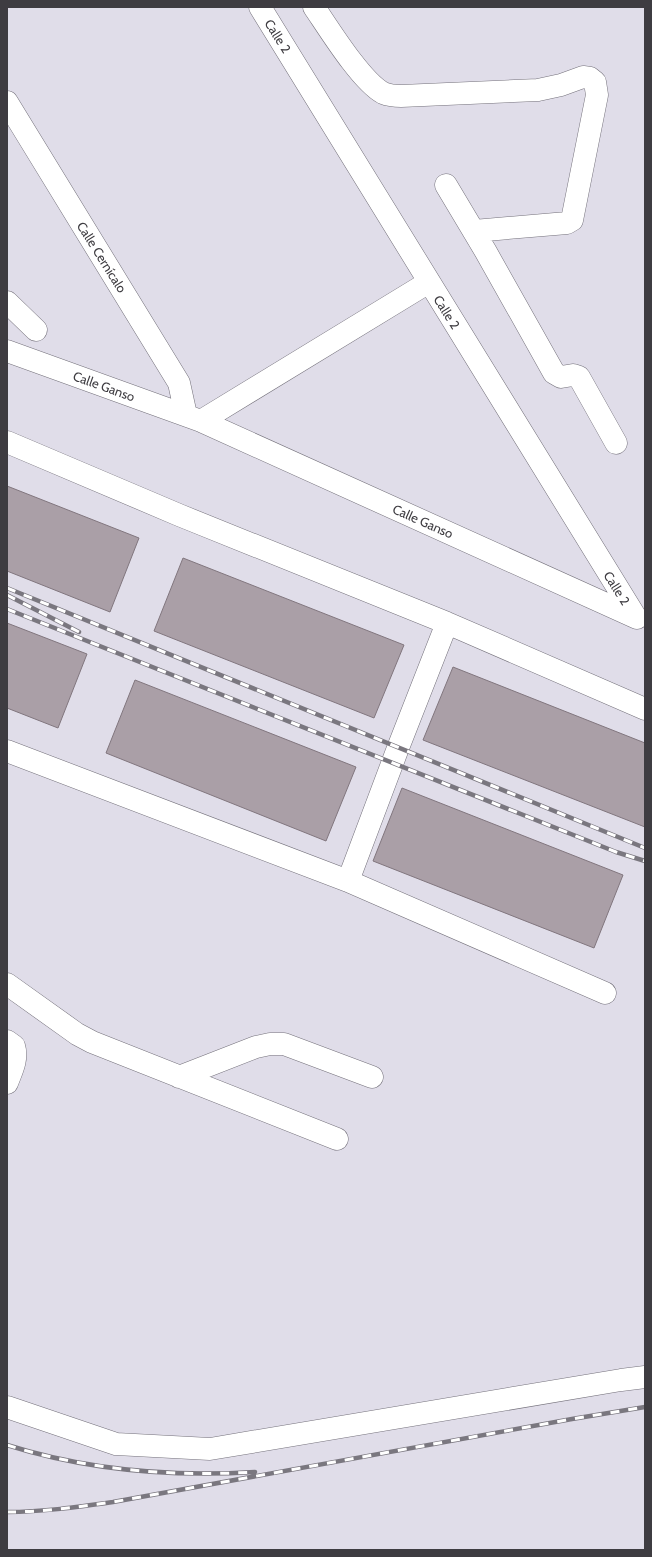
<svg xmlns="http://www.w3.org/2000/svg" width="652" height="1557" viewBox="0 0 652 1557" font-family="Cabin,sans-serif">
	<rect width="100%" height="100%" fill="#e0dde9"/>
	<path fill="#aa9fa7" stroke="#81767e" d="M7 486 139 538 110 612 7 571Z
		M183 558 404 645 374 718 154 631Z
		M7 623 87 654 58 728 7 708Z
		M453 667 645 743V827L423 740Z
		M135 680 356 767 326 841 106 753Z
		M402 788 623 875 594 948 373 861Z"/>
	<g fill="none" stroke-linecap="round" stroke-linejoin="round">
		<g stroke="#74717b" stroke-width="23">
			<path id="minor" d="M260 7 635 616
				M314 7C329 29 361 81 383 93 388 95 395 96 401 96L538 90 561 85 583 77 590 78 595 82 597 95 572 220 567 223 474 231
				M7 102 179 383 186 415
				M446 185 486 252 554 373 561 377 573 375 579 377 616 443
				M7 302 36 330
				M7 351 201 421 637 618
				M201 421 429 282
				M7 442 179 515 447 623 645 709
				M7 751 348 881 605 993
				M348 881 398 748 447 623
				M7 984 77 1034 92 1042 337 1139
				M7 1041 14 1046C18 1059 12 1070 7 1083
				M179 1077 256 1047 270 1044H284L372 1077
				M7 1407 116 1444 210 1449 621 1380 645 1377"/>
		</g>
		<use href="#minor" stroke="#fff" stroke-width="22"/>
		<g stroke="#7a777f" stroke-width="4.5">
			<path id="rail" d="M7 588 645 848
				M7 595 79 632
				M7 609 616 852 645 861
				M7 1445C86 1470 172 1477 255 1472
				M7 1512C43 1512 78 1507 113 1502L572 1419 645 1407"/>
		</g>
		<use href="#rail" stroke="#fff" stroke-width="3" stroke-dasharray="9" stroke-linecap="butt"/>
	</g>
	<g text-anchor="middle" stroke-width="3.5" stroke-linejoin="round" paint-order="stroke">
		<g font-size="13" fill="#3e3c41" stroke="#fff">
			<text transform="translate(278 36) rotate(58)" y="5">Calle 2</text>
			<text transform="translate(102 257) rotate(58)" y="5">Calle Cernícalo</text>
			<text transform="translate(447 312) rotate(58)" y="5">Calle 2</text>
			<text transform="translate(104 386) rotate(20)" y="5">Calle Ganso</text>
			<text transform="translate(423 521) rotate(24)" y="5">Calle Ganso</text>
			<text transform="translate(617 588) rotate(58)" y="5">Calle 2</text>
		</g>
	</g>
	<rect width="652" height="1557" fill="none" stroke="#3e3c41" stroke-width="16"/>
</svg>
